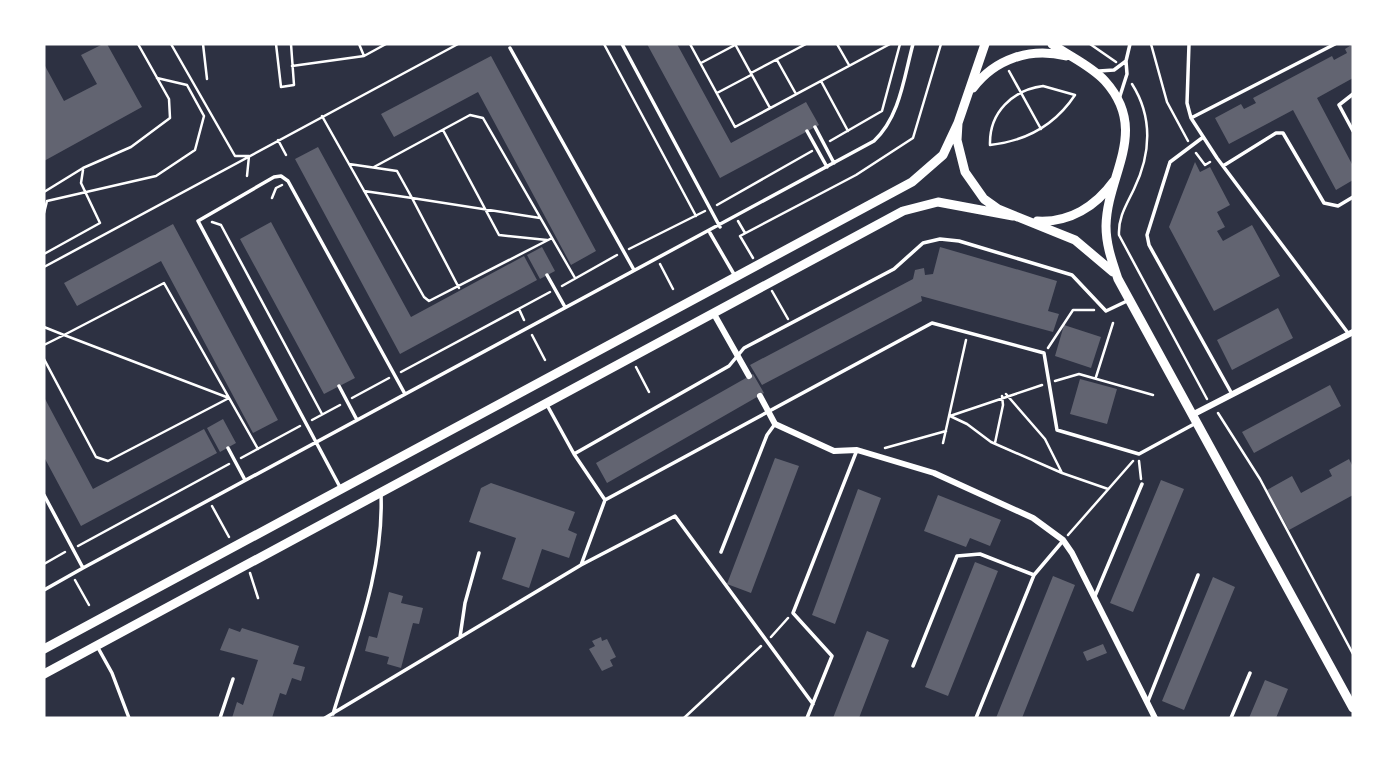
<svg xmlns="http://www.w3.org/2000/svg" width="1397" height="762" viewBox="0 0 1397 762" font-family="Helvetica,sans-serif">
	<rect width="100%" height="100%" fill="#2d3142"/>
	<path fill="#626471" d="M103 44H107L142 107 44 161V64L64 101 97 84 81 55Z
		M647 44H677L731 143 806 102 819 125 720 178Z
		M1353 44V78L1317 98 1353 166V180L1336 190 1293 110 1229 144 1215 118 1241 104 1244 109 1256 103 1253 98 1332 56 1334 60 1347 53 1345 49Z
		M491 56 596 251 571 265 478 92 394 137 381 114Z
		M318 147 411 317 524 256 537 280 400 354 295 159Z
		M1195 162 1200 172 1210 167 1230 205 1217 212 1225 227 1217 231 1223 241 1252 225 1280 276 1214 311 1169 227Z
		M271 222 355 378 324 394 240 239Z
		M173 224 278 420 253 433 161 261 77 306 64 283Z
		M542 247 555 271 540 279 527 255Z
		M940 247 1057 281 1048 311 1059 314 1053 332 921 296 922 301 762 385 750 365 913 279 915 270 924 268 925 275 933 274Z
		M1278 308 1293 338 1232 370 1217 340Z
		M1064 325 1101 337 1091 368 1055 356Z
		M753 374 764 393 607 483 596 463Z
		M1080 379 1117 389 1107 424 1070 414Z
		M1330 385 1341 406 1254 453 1242 432Z
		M44 397 93 489 204 429 217 453 81 526 44 457Z
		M223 419 236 443 220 452 207 428Z
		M775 458 799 466 751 593 727 584Z
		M1349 459 1353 467V495L1289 530 1267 490 1292 476 1301 493 1332 476 1329 470Z
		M1161 480 1184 489 1133 612 1110 603Z
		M491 483 575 512 568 530 577 534 569 558 542 549 529 588 502 579 516 538 469 522 481 488Z
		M858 489 881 498 835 624 812 615Z
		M938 495 1001 520 990 546 970 538 966 547 924 531Z
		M975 562 998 571 948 696 925 687Z
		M1053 576 1075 585 1022 718H996Z
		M1213 577 1235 587 1184 710 1162 701Z
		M389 592 403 596 401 603 423 608 419 624 413 623 401 668 387 664 389 657 365 651 369 636 377 638Z
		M229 628 240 632 242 628 299 646 293 664 305 667 301 681 292 678 286 695 280 693 272 718H232L237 702 243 705 258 660 220 650Z
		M867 631 889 640 859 718H833Z
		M601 637 602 641 607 639 616 657 610 660 613 666 602 671 589 649 595 646 592 641Z
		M1103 644 1107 653 1087 661 1083 652Z
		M1265 680 1288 689 1276 718H1249Z"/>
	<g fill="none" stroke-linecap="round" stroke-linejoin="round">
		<path stroke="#fff" stroke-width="2.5" d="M171 44 235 156H249L247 176
			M203 44 207 79
			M276 44 281 87 294 85 291 44
			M604 44 696 216
			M690 44 735 127 890 44
			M735 44 770 108
			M837 44 849 65
			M1090 44 1116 62
			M1151 44 1167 102 1188 141
			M364 56 386 44
			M777 60 796 94
			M701 63 735 45
			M292 66 364 56 359 44
			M1009 71 1041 129
			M751 73 806 44
			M821 81 848 131
			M1132 84C1153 117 1151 154 1134 189 1127 204 1118 217 1119 235L1207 399
			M1043 86 1075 95C1055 125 1027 141 990 145 989 112 1013 90 1043 86Z
			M717 93 751 75
			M322 116 349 164
			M443 130 499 235 547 240
			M278 140 286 155
			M830 141 882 111 900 44
			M1196 153 1205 165 1210 162
			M374 167 470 115 483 118 575 278
			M364 191 412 198 397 171 349 164 424 297 429 301 552 238
			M44 192 83 168 131 147 170 118 169 99 138 44
			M272 198 276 188 282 185
			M717 205 812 151
			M44 213 47 201 156 176 195 150 204 116 187 85 157 78
			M738 221 745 233
			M212 222 221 225 322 414
			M629 249 705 211
			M44 254 100 223 81 183 83 170
			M753 258 740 236 856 175 913 138 941 44
			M660 264 673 289
			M44 267 458 44
			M562 286 617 255
			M459 288 412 198 540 218
			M772 291 788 319
			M519 309 524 320
			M44 327 64 335 164 283 258 449
			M532 335 545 360
			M44 345 64 335 229 398 108 461 96 457 44 359
			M1048 348 1073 310H1094
			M636 367 649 392
			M401 372 550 292
			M1096 377 1113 323
			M1055 381 1079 374 1153 395
			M1006 394 1045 439 1062 473 1108 489
			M352 398 389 378
			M1218 413 1260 479 1353 654
			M950 416 1042 385
			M950 416 967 424 991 442 1062 473
			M312 420 340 405
			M943 443 966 340
			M995 443 1003 405 1002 396
			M885 448 946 431
			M241 458 300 426
			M1139 461 1141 479
			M212 506 229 537
			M1068 535 1133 461
			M78 546 229 464
			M44 564 65 552
			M250 573 258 598
			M75 580 89 605
			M771 637 788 618
			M684 718 761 646"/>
		<path stroke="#fff" stroke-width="3.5" d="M622 44 720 227
			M1189 44 1187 103 1191 118
			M1335 44 1191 118 1217 158 1348 333
			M510 48 634 270
			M1126 61 1130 44
			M1099 71 1114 70 1126 61 1127 74 1119 99
			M1353 94 1339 105 1353 131
			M815 127 834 163
			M807 131 827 167
			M1202 138 1170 162 1147 235 1149 245 1232 394
			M1223 166 1276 133H1283L1324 203 1338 206 1353 197
			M710 233 735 276
			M547 275 565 307
			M339 386 357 420
			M547 405 574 454 605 500
			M228 448 245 480
			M574 454 729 366 744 348 894 269 923 243 940 239 959 241 1072 275 1106 311 1127 301
			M340 487 198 221 274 177 281 176 288 181 405 394
			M44 495 83 568 874 141C900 117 904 77 913 44
			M721 552 767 435 775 424
			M581 565 605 500 932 323 1044 353 1057 430 1139 454 1196 423
			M44 590 83 568
			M1095 596 1142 484
			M460 637 465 603 479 553
			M97 646 112 673 129 718
			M913 666 957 556 980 554 1034 575
			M1148 701 1198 575
			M333 714C355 641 384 570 381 494
			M220 718 233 679
			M325 718 581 565 675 516 813 704
			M807 718 832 656 793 613 857 450
			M976 718 1034 575 1062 542
			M1231 718 1250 673"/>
		<path stroke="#fff" stroke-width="6" d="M714 314 749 376
			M760 396 775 424 834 451 857 450 934 473 1033 518 1063 540 1072 553 1155 718
			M1192 415 1353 332"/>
		<path stroke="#fff" stroke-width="9" d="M985 44 958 123 957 140 965 172 984 199 998 209 1075 240 1113 272
			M1052 44C1070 57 1090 65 1105 81 1150 131 1107 174 1106 226 1106 245 1112 261 1118 279L1353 708
			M973 88C995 59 1030 47 1066 56
			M1037 221C1070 223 1096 206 1114 181
			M44 649 912 182 943 155 958 123
			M44 674 903 211 938 202 1013 216"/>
	</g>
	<rect width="1397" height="762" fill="none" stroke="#ffffff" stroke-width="91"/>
</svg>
